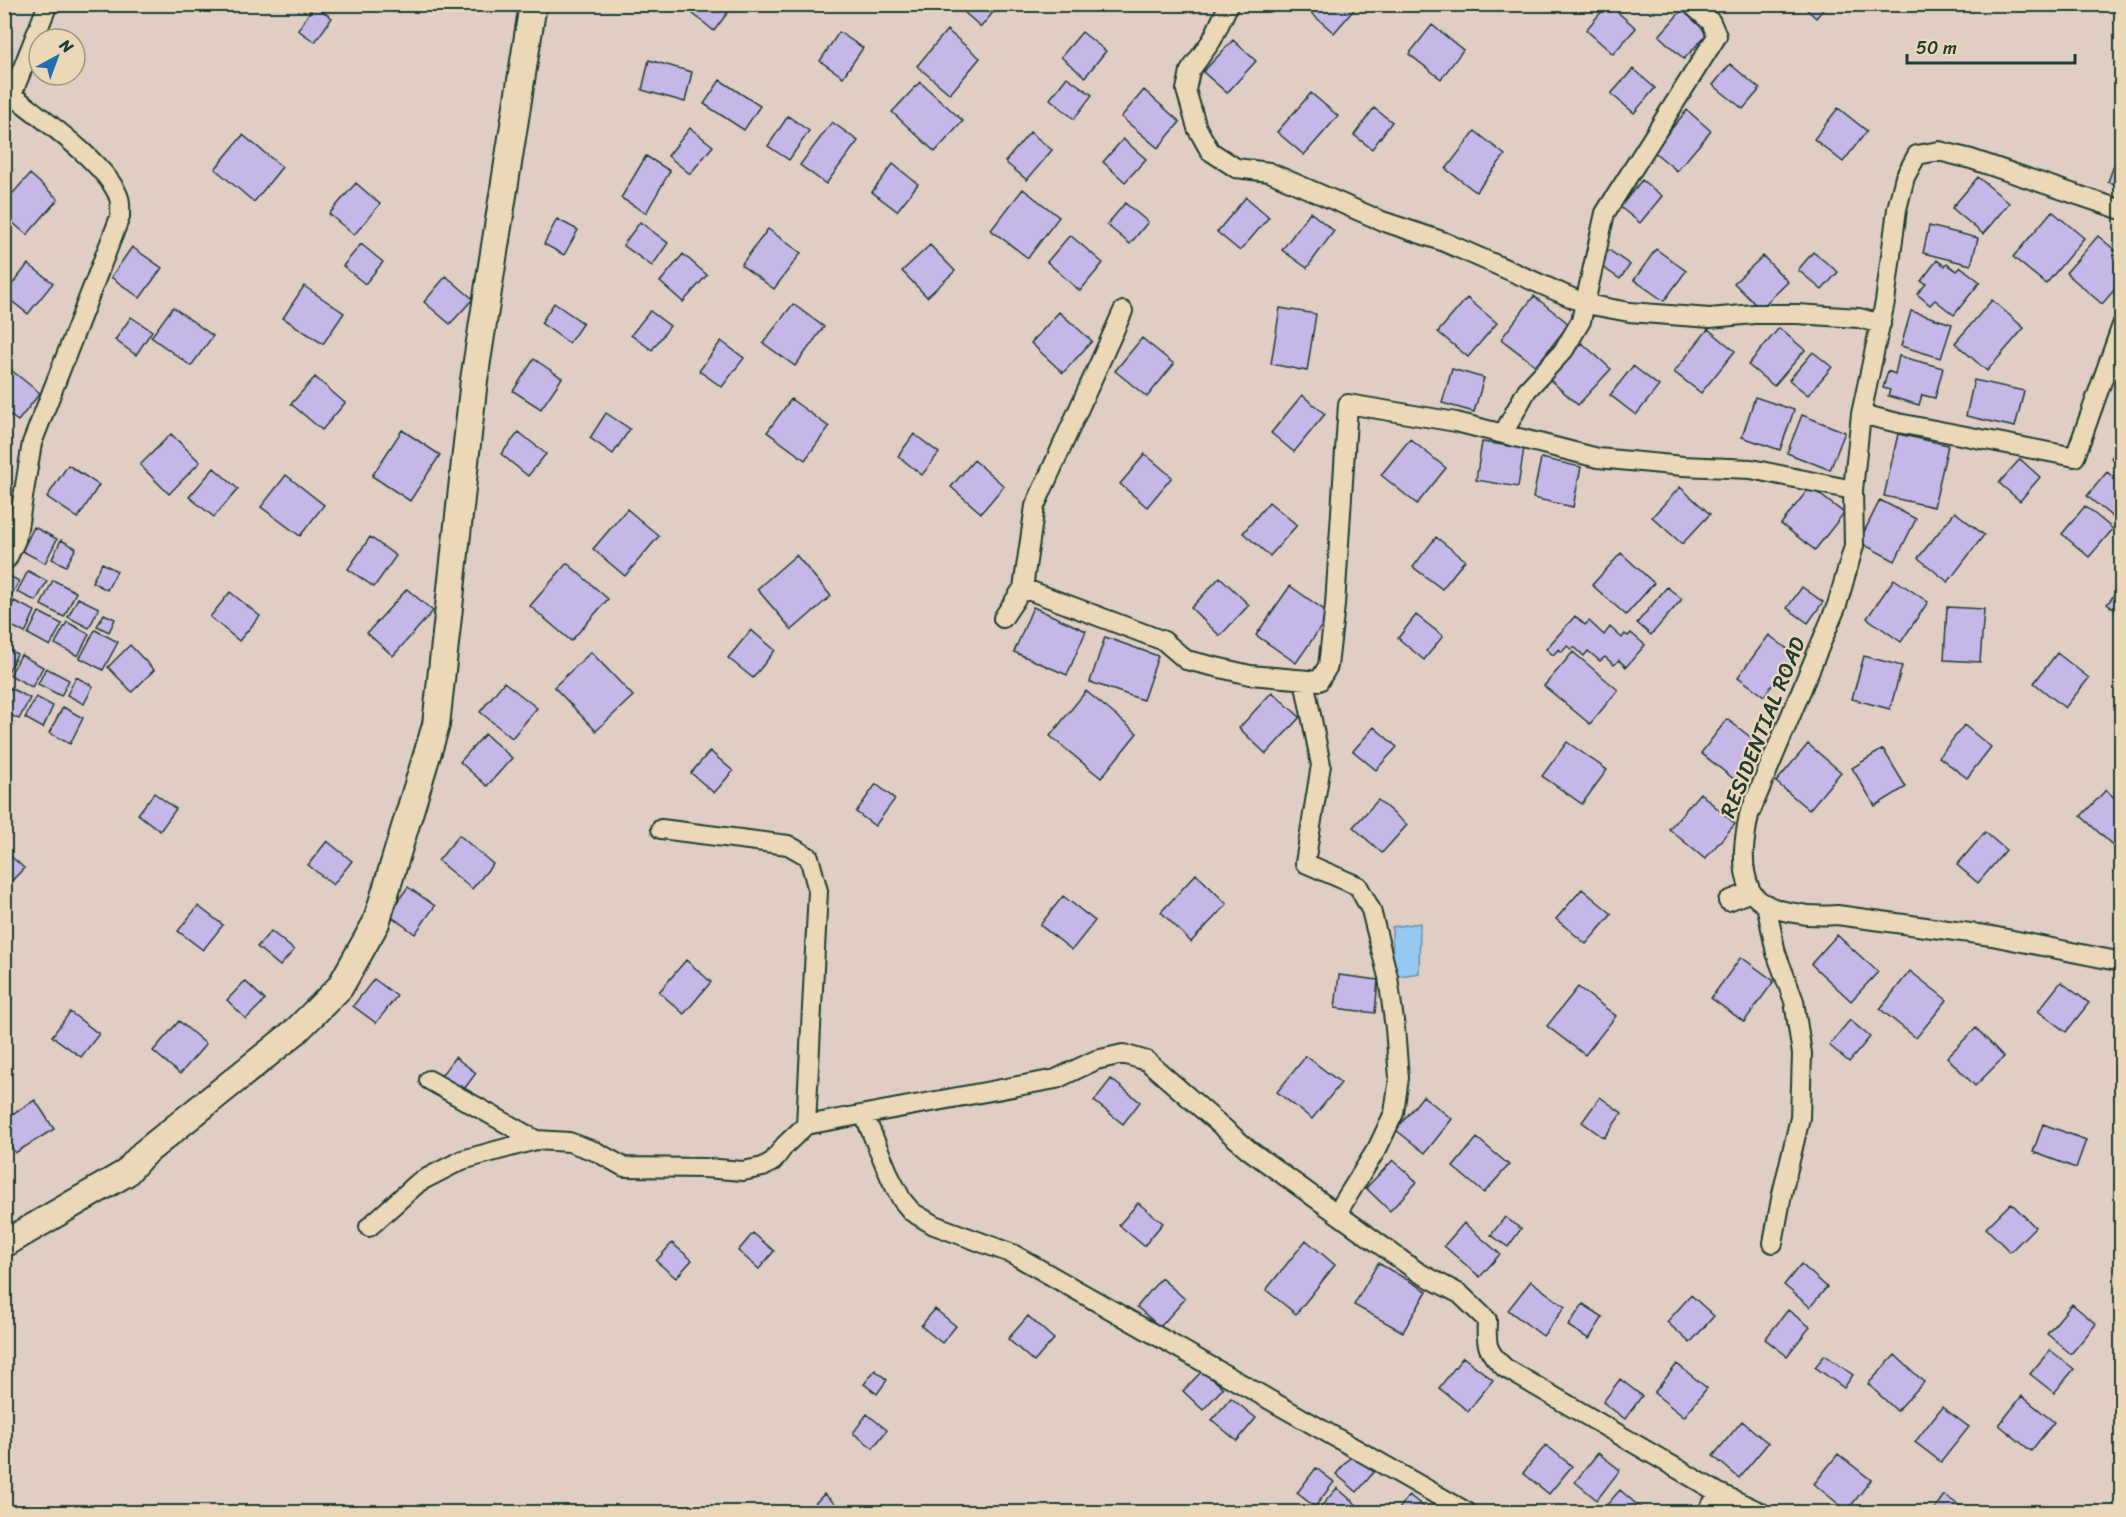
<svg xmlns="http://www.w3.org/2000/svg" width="2126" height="1517" viewBox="0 0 2126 1517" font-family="Sriracha,sans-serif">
	<rect width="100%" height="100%" fill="#e0cec5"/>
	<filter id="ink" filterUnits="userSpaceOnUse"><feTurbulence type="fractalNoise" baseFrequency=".0167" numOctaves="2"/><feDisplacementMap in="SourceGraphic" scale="12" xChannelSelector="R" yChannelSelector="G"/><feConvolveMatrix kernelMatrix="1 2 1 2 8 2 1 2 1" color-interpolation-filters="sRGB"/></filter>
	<g filter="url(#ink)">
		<path fill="#95c9f2" stroke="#6691a6" stroke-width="1.5" d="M1420 923 1419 973 1393 977 1392 927Z"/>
		<path fill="#c5b7e8" stroke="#1f3d34" stroke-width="1.5" d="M681 4H734L714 31Z
			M955 4H1000L981 27Z
			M1318 4H1357L1358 5 1334 33 1311 13Z
			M1608 4 1636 28 1613 54 1586 30Z
			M1801 4H1828L1816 18Z
			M314 5 332 18 315 42 298 30Z
			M1682 10 1708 33 1684 59 1659 36Z
			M1432 25 1463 50 1441 79 1409 54Z
			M947 30 980 58 950 94 917 66Z
			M839 32 863 48 843 77 820 61Z
			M1082 32 1106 51 1085 77 1061 57Z
			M1233 40 1256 61 1227 93 1203 72Z
			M649 60 692 72 685 102 642 90Z
			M1730 64 1760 89 1743 109 1713 85Z
			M1633 69 1655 88 1634 113 1611 94Z
			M1067 77 1092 95 1074 119 1050 99Z
			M720 80 760 106 744 130 704 104Z
			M920 82 963 121 935 152 892 112Z
			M1144 90 1180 122 1158 148 1121 117Z
			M1311 93 1338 116 1304 155 1277 132Z
			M1374 108 1392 122 1372 149 1354 135Z
			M1838 108 1867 131 1843 162 1814 139Z
			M1687 110 1711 131 1677 171 1653 151Z
			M788 116 809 131 789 160 768 146Z
			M832 122 858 141 826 184 800 165Z
			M690 128 713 146 690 174 668 156Z
			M1475 131 1505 155 1476 192 1446 169Z
			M1030 132 1052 150 1027 180 1005 162Z
			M243 135 282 167 254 202 215 169Z
			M1123 139 1146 159 1125 182 1103 162Z
			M2122 142V186L2108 182Z
			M646 156 670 171 646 213 621 198Z
			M893 164 918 184 897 211 872 192Z
			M30 174 58 199 27 235 4 215V203Z
			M1978 177 2009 203 1983 234 1952 208Z
			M1642 180 1662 196 1640 223 1620 207Z
			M356 183 380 204 354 235 329 214Z
			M1023 189 1059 217 1028 258 991 230Z
			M1246 197 1269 217 1240 251 1217 232Z
			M1125 203 1148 222 1130 244 1107 225Z
			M2052 211 2084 238 2046 284 2013 257Z
			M1310 212 1334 231 1307 268 1282 250Z
			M557 219 578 230 564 255 544 244Z
			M640 222 668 243 652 266 623 245Z
			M1929 226 1978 238 1971 265 1923 253Z
			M768 229 801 253 774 289 741 265Z
			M1070 235 1103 263 1080 291 1047 262Z
			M2098 236 2122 256V281L2102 304 2066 273Z
			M361 244 383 262 365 284 343 266Z
			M930 245 955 271 927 297 902 271Z
			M132 247 162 268 140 298 111 277Z
			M1656 249 1686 271 1664 301 1634 280Z
			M1609 250 1630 265 1620 279 1598 264Z
			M1813 252 1838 272 1822 290 1798 270Z
			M683 254 707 275 683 302 660 282Z
			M1763 256 1788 282 1760 309 1734 283Z
			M1937 260 1945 266 1947 264 1957 271 1961 267 1980 282 1954 315 1935 300 1930 305 1917 294 1926 284 1921 281Z
			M28 264 53 283 28 314 4 295Z
			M446 276 473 299 450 324 424 302Z
			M304 286 344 313 323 344 283 318Z
			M1534 296 1569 324 1536 366 1501 339Z
			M1467 298 1497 323 1468 357 1438 332Z
			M1992 300 2024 328 1987 371 1955 343Z
			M554 303 583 323 569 343 541 323Z
			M793 304 824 327 795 366 763 343Z
			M173 307 213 336 191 366 151 337Z
			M1280 308 1316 314 1307 371 1271 364Z
			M650 311 670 326 652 350 631 335Z
			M1911 311 1952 324 1941 358 1901 346Z
			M1059 312 1092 341 1063 373 1031 343Z
			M131 317 152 331 136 355 115 340Z
			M1779 328 1805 350 1774 386 1748 365Z
			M1708 329 1735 351 1701 393 1674 372Z
			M1142 338 1174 364 1147 397 1115 371Z
			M721 341 744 358 722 387 699 371Z
			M1582 343 1611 369 1578 405 1549 379Z
			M1813 352 1832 367 1808 395 1789 380Z
			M1899 356 1943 368 1935 398 1922 395 1919 405 1888 396 1890 390 1883 388 1888 371 1895 374Z
			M534 359 562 378 541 409 513 391Z
			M1633 366 1659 386 1636 415 1610 395Z
			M1452 369 1484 378 1474 412 1442 403Z
			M11 370 40 393 18 421 4 411V379Z
			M315 377 345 403 322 430 291 404Z
			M1974 380 2024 391 2015 427 1966 416Z
			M1302 395 1325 414 1294 452 1271 433Z
			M1755 397 1794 410 1780 450 1742 437Z
			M791 399 829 427 805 460 767 432Z
			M606 413 630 429 613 454 590 438Z
			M1802 415 1845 432 1830 470 1787 453Z
			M402 430 440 455 410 501 372 476Z
			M519 432 546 454 528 476 501 454Z
			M171 434 200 462 169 494 140 465Z
			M914 434 939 453 922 475 898 456Z
			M1898 434 1948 445 1934 507 1884 496Z
			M1410 439 1446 468 1417 504 1381 475Z
			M1482 442 1524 448 1518 487 1476 480Z
			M2122 446V467L2111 458Z
			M1145 454 1172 477 1147 507 1120 484Z
			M1541 458 1581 467 1573 507 1533 498Z
			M2020 459 2040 477 2020 501 1999 483Z
			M974 460 1004 486 981 513 951 487Z
			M68 465 99 485 78 518 47 497Z
			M214 468 238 489 214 517 189 497Z
			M2107 472 2122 484 2121 524 2087 496Z
			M286 475 324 505 300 536 261 507Z
			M1680 487 1710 514 1682 544 1652 517Z
			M1810 487 1844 513 1815 550 1781 524Z
			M1880 500 1916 519 1895 561 1859 542Z
			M1269 502 1297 525 1270 556 1243 533Z
			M2085 506 2113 529 2089 557 2062 534Z
			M627 509 659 536 625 576 593 549Z
			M1955 512 1984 535 1948 582 1918 558Z
			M34 527 57 539 45 563 22 551Z
			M370 537 396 556 374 587 348 569Z
			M1436 537 1465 560 1442 589 1413 567Z
			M61 540 76 548 66 566 52 559Z
			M1621 553 1654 583 1626 615 1592 585Z
			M796 555 831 596 792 630 757 589Z
			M102 563 117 571 107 590 92 582Z
			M567 563 608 599 571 641 530 606Z
			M28 571 47 581 36 601 17 592Z
			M4 573 19 581 11 596 4 593Z
			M1220 577 1249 605 1220 636 1191 608Z
			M1894 579 1928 602 1901 642 1867 618Z
			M53 580 76 592 64 617 41 605Z
			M2122 585V615L2107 604Z
			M1290 586 1330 614 1296 663 1256 635Z
			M1667 587 1682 599 1651 635 1637 623Z
			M1802 587 1823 602 1808 623 1787 608Z
			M407 589 433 611 393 656 367 633Z
			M230 592 260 616 239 641 210 617Z
			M4 598 11 601 4 614Z
			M78 598 99 608 89 628 68 617Z
			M14 601 35 611 25 633 4 622Z
			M1033 607 1086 631 1067 675 1014 652Z
			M1947 607 1984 609 1980 662 1944 660Z
			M39 612 62 624 50 646 28 634Z
			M104 614 115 619 109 632 97 626Z
			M1416 615 1443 636 1424 660 1398 638Z
			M1575 616 1585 625 1589 621 1604 635 1610 627 1622 638 1625 634 1628 636 1631 633 1645 645 1626 667 1619 660 1614 665 1605 657 1600 661 1588 651 1584 656 1574 647 1572 650 1567 646 1562 652 1559 649 1553 655 1546 649Z
			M67 622 89 634 78 656 55 644Z
			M95 630 118 642 103 670 80 658Z
			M751 630 775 650 753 678 728 658Z
			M1769 635 1795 655 1764 696 1738 677Z
			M1105 637 1158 656 1143 700 1090 682Z
			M130 645 154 670 132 692 108 667Z
			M4 647 17 654 6 676H4Z
			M591 652 633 696 596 731 554 687Z
			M1573 652 1618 690 1590 724 1544 686Z
			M2057 653 2089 678 2065 708 2034 683Z
			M21 655 43 667 32 687 10 675Z
			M1864 656 1902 666 1890 709 1852 699Z
			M46 668 69 680 61 696 38 684Z
			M76 677 93 686 84 704 67 695Z
			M504 682 537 708 512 738 480 712Z
			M10 688 30 698 19 719 4 712V700Z
			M1086 691 1137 733 1101 778 1050 736Z
			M1272 692 1300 717 1266 754 1239 728Z
			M36 697 53 706 43 728 25 718Z
			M63 707 83 718 70 744 49 733Z
			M1727 719 1762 746 1735 780 1701 753Z
			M1964 725 1991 747 1967 778 1939 757Z
			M1374 727 1397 747 1376 770 1353 751Z
			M485 734 512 758 487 786 460 762Z
			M1567 742 1607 770 1582 804 1542 776Z
			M1808 744 1841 772 1809 810 1776 782Z
			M1883 749 1906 787 1875 806 1852 768Z
			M710 751 733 771 714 793 691 773Z
			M876 784 895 799 875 826 856 812Z
			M2106 790 2122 805V854L2081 816Z
			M154 793 176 809 160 831 138 814Z
			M1700 793 1735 824 1705 859 1669 829Z
			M1378 800 1407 825 1382 853 1353 827Z
			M1985 832 2006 850 1978 883 1957 865Z
			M459 835 493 864 472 889 438 861Z
			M327 841 352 861 333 885 308 865Z
			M4 850 24 868 4 889Z
			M1196 874 1227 904 1191 942 1161 912Z
			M408 887 435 906 415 934 388 914Z
			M1582 889 1612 914 1586 944 1556 919Z
			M1063 896 1095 921 1072 950 1040 925Z
			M198 906 223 925 203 950 178 931Z
			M271 931 294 950 280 966 257 947Z
			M1837 935 1878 972 1851 1001 1811 964Z
			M1741 957 1774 981 1744 1022 1711 998Z
			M686 960 711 982 684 1014 659 992Z
			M1910 971 1947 1000 1916 1038 1880 1009Z
			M1339 975 1378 980 1375 1013 1335 1008Z
			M374 979 397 996 376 1023 353 1006Z
			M245 981 265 1000 246 1019 227 1000Z
			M2061 982 2089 1003 2066 1032 2038 1011Z
			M1578 987 1616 1016 1585 1055 1547 1026Z
			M70 1012 99 1034 81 1057 52 1036Z
			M1850 1020 1870 1037 1849 1062 1829 1045Z
			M179 1021 206 1044 180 1074 153 1051Z
			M1976 1028 2004 1057 1975 1086 1947 1057Z
			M1306 1056 1341 1083 1312 1119 1277 1092Z
			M455 1057 476 1073 462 1092 440 1077Z
			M1111 1079 1140 1102 1123 1124 1094 1101Z
			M1423 1096 1452 1119 1425 1153 1396 1130Z
			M1600 1097 1622 1113 1604 1138 1582 1122Z
			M35 1100 54 1129 15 1153 4 1136V1119Z
			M2043 1124 2086 1140 2076 1168 2033 1152Z
			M1477 1138 1509 1165 1484 1193 1453 1167Z
			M1393 1160 1417 1182 1390 1211 1366 1188Z
			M1138 1203 1163 1223 1144 1246 1119 1225Z
			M2011 1203 2035 1227 2010 1252 1986 1228Z
			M1505 1217 1521 1229 1508 1247 1491 1235Z
			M1464 1223 1500 1254 1480 1277 1444 1246Z
			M753 1233 774 1251 759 1269 738 1251Z
			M1306 1240 1335 1265 1296 1314 1266 1290Z
			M672 1243 692 1260 676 1278 656 1261Z
			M1378 1263 1427 1291 1403 1332 1354 1305Z
			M1801 1264 1827 1287 1810 1307 1784 1285Z
			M1161 1278 1185 1299 1160 1327 1137 1307Z
			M1531 1281 1565 1307 1543 1336 1508 1310Z
			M1691 1295 1714 1316 1690 1343 1667 1322Z
			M1583 1304 1603 1317 1589 1339 1568 1326Z
			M2072 1304 2096 1324 2071 1354 2047 1334Z
			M935 1309 956 1326 942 1343 921 1326Z
			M1788 1310 1810 1327 1787 1356 1765 1339Z
			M1028 1316 1054 1339 1034 1362 1008 1339Z
			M2050 1350 2074 1369 2054 1393 2030 1374Z
			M1825 1355 1853 1375 1844 1388 1815 1367Z
			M1895 1355 1924 1382 1897 1411 1868 1384Z
			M1463 1357 1493 1380 1468 1411 1439 1388Z
			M1677 1364 1707 1388 1684 1417 1654 1393Z
			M875 1370 887 1380 877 1394 864 1384Z
			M1203 1370 1223 1388 1203 1410 1183 1391Z
			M1620 1379 1642 1396 1625 1419 1603 1402Z
			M2022 1396 2054 1422 2031 1451 1999 1425Z
			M1231 1398 1256 1418 1237 1441 1212 1420Z
			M1942 1407 1969 1427 1941 1462 1915 1442Z
			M867 1414 887 1430 873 1448 853 1433Z
			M1742 1421 1768 1443 1739 1478 1713 1456Z
			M1546 1445 1572 1466 1549 1494 1523 1473Z
			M1598 1453 1620 1470 1597 1500 1575 1482Z
			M1838 1454 1871 1480 1847 1511 1814 1484Z
			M1352 1455 1374 1472 1357 1492 1336 1474Z
			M1316 1468 1334 1482 1315 1507 1297 1493Z
			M1337 1488 1357 1505 1350 1512H1319L1317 1511Z
			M1620 1490 1641 1508 1637 1512H1610L1604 1508Z
			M824 1494 844 1512H807Z
			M1409 1495 1424 1507 1420 1512H1397Z
			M1944 1495 1969 1512H1932Z"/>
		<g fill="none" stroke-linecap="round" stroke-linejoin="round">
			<g stroke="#1f3d34" stroke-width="22">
				<path id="minor" d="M1229 4 1212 40 1190 71 1186 90 1197 128 1210 151 1236 168 1269 172 1382 221 1442 241 1586 304 1629 312 1710 318 1754 314H1797L1859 318 1881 324
					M4 95H12L48 4
					M2122 210 1971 159 1939 151 1917 155 1905 177 1897 209 1885 302 1861 414 1853 490 1854 546 1837 605 1749 815C1744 840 1740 865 1750 889 1761 914 1814 917 1837 915L1992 936 2122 962
					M1123 311 1035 506 1023 588 1164 641 1186 660 1250 675 1319 681 1328 666 1335 605 1348 404 1456 422 1598 458 1683 466 1751 469 1853 490
					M1861 414 1898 423 2075 457 2122 325
					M1503 434 1527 390 1564 350 1581 321 1605 213 1717 36 1711 22 1691 4
					M4 560 7 559 16 540 32 443 120 217C120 211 121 204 119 198 109 166 40 117 12 95
					M1003 618 1023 588
					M1304 680 1321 765 1305 863 1358 886 1371 910 1388 977 1395 1028 1399 1078 1394 1113 1378 1147 1337 1213
					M661 829 788 845 809 857 818 891 806 1125
					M1728 901 1751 892
					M1766 904 1776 953 1794 1001 1802 1054 1800 1118 1782 1194 1773 1243
					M429 1080 536 1140 569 1142 597 1152 624 1167 705 1168 743 1171 763 1167 773 1161 785 1145 806 1125 1056 1079 1096 1060 1123 1054 1147 1061 1249 1150 1418 1272 1460 1294 1487 1320C1486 1345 1486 1351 1505 1368L1719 1493 1760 1512
					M864 1115 891 1179 902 1200 912 1212 934 1225 1013 1254 1467 1512
					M369 1227 419 1182 462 1160 536 1140
					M1707 1512 1719 1493"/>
			</g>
			<g stroke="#1f3d34" stroke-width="30">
				<path id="secondary" d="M4 1244 126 1173 143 1154 296 1031 340 987 376 923 436 725 474 380 533 4"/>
			</g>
			<use href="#minor" stroke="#ebd8b6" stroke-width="18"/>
			<use href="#secondary" stroke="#ebd8b6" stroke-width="26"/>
		</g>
	</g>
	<g text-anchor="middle" stroke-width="4.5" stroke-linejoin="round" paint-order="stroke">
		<g font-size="22" fill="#1f3d34" stroke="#ebd8b6">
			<text transform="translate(1762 727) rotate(-68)" y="8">RESIDENTIAL ROAD</text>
		</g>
	</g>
	<rect width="2126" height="1517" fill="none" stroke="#ebd8b6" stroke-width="24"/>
	<rect x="12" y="12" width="2102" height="1493" fill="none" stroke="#1f3d34" stroke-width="2" filter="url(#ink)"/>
	<g transform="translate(57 57) rotate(41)"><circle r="28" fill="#ebd8b6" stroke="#999a82" stroke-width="1.5"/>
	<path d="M0-4.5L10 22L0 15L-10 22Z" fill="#1f6fb2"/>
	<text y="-9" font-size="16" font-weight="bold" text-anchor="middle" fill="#1f3d34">N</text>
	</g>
	<path d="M1907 54v9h168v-9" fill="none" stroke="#1f3d34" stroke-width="3"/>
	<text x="1916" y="54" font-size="18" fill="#1f3d34" stroke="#ebd8b6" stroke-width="4.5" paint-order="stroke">50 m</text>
</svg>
